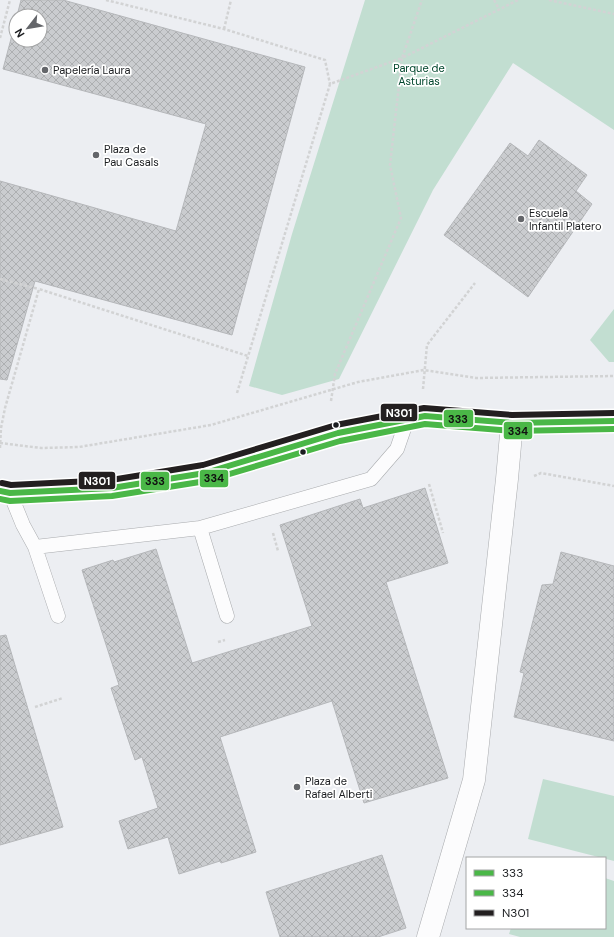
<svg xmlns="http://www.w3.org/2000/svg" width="614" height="937" viewBox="0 0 614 937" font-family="'DM Sans',sans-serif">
	<defs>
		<pattern id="building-cross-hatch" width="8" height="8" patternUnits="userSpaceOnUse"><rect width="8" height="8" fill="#cacccf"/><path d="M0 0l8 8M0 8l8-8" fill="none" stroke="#adafb1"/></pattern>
	</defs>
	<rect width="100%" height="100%" fill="#eceef2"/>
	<path fill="#c2ded1" d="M365 0H614V130L513 63 433 190 339 379 282 395 249 386 292 234Z
		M614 309V362H609L590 340Z
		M543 779 614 796V861L528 839Z
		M605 878 614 881V937H520L509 934 511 928H605Z"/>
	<path fill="url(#building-cross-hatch)" stroke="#b5b7ba" d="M21 0H63L305 67 232 335 35 281 7 380 0 379V181L176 231 206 124 3 69 16 20V40H40V16H17Z
		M539 140 587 175 576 191 592 204 528 297 444 235 510 143 528 156Z
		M425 488 448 563 386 582 448 778 364 803 332 701 220 737 256 852 221 863 220 861 179 874 168 837 128 849 119 821 158 808 142 757 135 760 111 688 119 685 82 570 113 560 114 562 156 549 192 663 312 626 280 525 360 499 363 508Z
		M561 552 614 566V741L514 717 524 673 520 672 542 585 553 584Z
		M6 635 63 827 0 845V636Z
		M382 855 406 928 378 937H280L266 892Z"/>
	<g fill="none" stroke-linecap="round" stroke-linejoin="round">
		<g stroke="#a9abae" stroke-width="15">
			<path id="service" d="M10 493 23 525 35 547 200 528 371 479 397 449 407 420
				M200 528 227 616
				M35 547 58 616"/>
		</g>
		<g stroke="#a9abae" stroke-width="23">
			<path id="minor" d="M428 937 474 780 507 479 512 423"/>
		</g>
		<g stroke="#a9abae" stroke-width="23">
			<path id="tertiary" d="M0 491 10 493 112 488 205 473 338 433 425 416 512 423 614 421"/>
		</g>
		<path stroke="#d2d3d4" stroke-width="2.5" stroke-dasharray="3 2" stroke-linecap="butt" d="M106 0 224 29 325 60 330 84
			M494 0 499 9
			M549 0 614 14
			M224 29 231 0
			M0 38 10 0
			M0 279 39 289
			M423 389 427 345 475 283
			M237 393 330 84 402 58 422 0
			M331 401 335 374 401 218 390 165 402 58 518 0
			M0 443 41 448 79 447 211 425 358 382 424 370 476 378 614 376
			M0 448 1 428 5 408 39 289 248 356
			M534 476 541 473 614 486
			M429 484 443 533
			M273 533 278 551
			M218 642 225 640
			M35 707 63 698"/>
		<use href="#service" stroke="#fcfcfd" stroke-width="14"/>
		<use href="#minor" stroke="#fcfcfd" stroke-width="22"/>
		<use href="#tertiary" stroke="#fcfcfd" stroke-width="22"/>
		<g stroke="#fff" stroke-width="9">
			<path id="bus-1" d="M0 491 10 493 112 488 205 473 338 433 425 416 512 423 614 421"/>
		</g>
		<g stroke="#fff" stroke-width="9">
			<path id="bus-2" d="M0 499 10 501 112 496 206 481 340 441 425 424 512 431 614 429"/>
		</g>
		<g stroke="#fff" stroke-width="9">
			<path id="bus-3" d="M2 483 11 485 111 480 203 465 336 425 424 408 512 415 614 413"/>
		</g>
		<use href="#bus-1" stroke="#4ab747" stroke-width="6"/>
		<use href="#bus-2" stroke="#4ab747" stroke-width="6"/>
		<use href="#bus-3" stroke="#231f20" stroke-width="6"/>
	</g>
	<g fill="#64666a" stroke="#fff" stroke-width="1.5">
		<circle cx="45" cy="70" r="4"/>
		<circle cx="96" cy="155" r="4"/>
		<circle cx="521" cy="219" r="4"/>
		<circle cx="297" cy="787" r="4"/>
	</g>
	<g fill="#1b1d20" stroke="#fff" stroke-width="1.5">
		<circle cx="336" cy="425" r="3.5"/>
		<circle cx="303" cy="452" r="3.5"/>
	</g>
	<g text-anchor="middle" stroke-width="3.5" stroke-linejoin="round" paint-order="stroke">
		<g font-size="11" fill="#00462c" stroke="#fff">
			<text x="419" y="72">Parque de<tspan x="419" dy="13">Asturias</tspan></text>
		</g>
		<g font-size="11" fill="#1b1d20" stroke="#fff" text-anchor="start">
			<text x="53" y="74">Papelería Laura</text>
			<text x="104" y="153">Plaza de<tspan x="104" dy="13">Pau Casals</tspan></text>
			<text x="529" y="217">Escuela<tspan x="529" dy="13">Infantil Platero</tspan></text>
			<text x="305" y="785">Plaza de<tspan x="305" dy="13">Rafael Alberti</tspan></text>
		</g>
	</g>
	<g stroke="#fff" stroke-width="1.5">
		<rect x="380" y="403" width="38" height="19" rx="4" fill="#231f20"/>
		<rect x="443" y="409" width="31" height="19" rx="4" fill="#4ab747"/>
		<rect x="503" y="421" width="30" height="19" rx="4" fill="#4ab747"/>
		<rect x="199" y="469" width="30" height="19" rx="4" fill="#4ab747"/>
		<rect x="78" y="471" width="38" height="19" rx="4" fill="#231f20"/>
		<rect x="140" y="471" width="30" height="20" rx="4" fill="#4ab747"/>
	</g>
	<g font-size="11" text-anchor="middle" font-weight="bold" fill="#fff">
		<text x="399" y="417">N301</text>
		<text x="97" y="485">N301</text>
	</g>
	<g font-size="11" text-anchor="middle" font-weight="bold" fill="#111">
		<text x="458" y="423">333</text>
		<text x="518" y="435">334</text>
		<text x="214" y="482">334</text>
		<text x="155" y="485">333</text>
	</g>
	<rect x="466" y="857" width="140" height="72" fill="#ffffff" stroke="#a4a5a6"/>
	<rect x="474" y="870" width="20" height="6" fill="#4ab747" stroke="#a4a5a6"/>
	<text x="502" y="877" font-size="12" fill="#1b1d20">333</text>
	<rect x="474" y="890" width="20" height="6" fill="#4ab747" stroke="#a4a5a6"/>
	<text x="502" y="897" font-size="12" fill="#1b1d20">334</text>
	<rect x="474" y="910" width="20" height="6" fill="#231f20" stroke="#a4a5a6"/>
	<text x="502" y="917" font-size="12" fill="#1b1d20">N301</text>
	<g transform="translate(28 28) rotate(239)"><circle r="19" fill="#ffffff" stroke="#a4a5a6"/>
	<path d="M0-3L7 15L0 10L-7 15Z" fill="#64666a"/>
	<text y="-6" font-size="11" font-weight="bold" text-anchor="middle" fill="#1b1d20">N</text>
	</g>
</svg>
